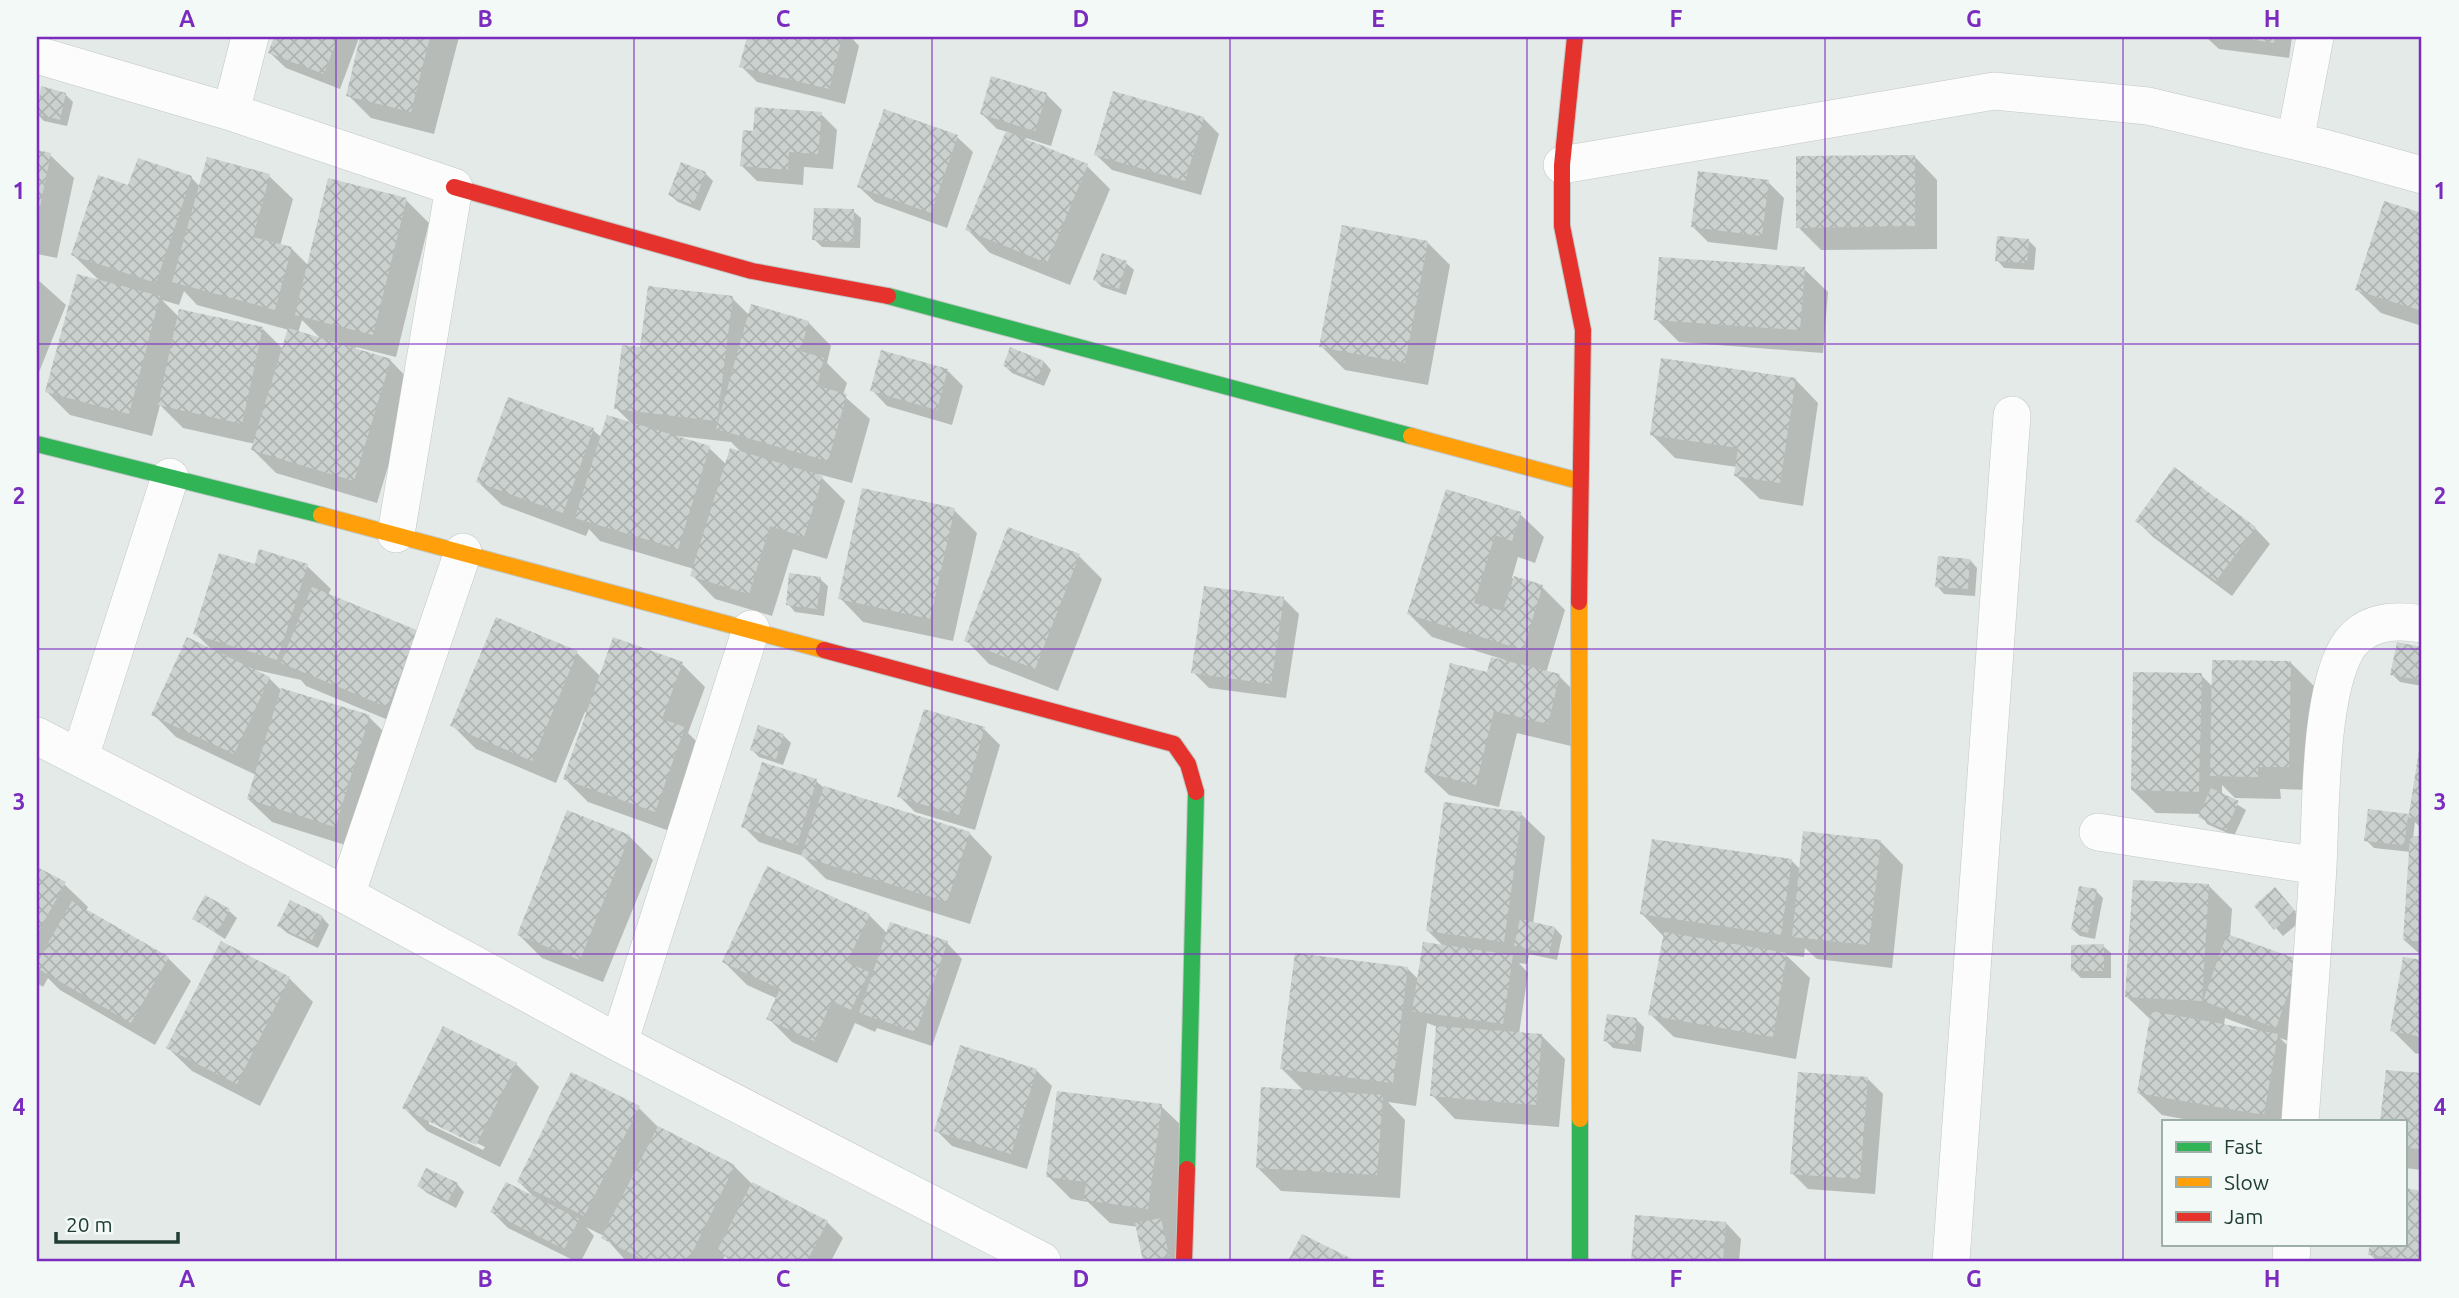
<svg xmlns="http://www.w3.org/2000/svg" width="2459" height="1298" viewBox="0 0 2459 1298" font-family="Ubuntu,sans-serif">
	<defs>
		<pattern id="building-cross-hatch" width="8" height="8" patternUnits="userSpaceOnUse" patternTransform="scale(1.75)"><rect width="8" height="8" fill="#cbd1cf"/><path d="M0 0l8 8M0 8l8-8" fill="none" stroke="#aeb4b2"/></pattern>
	</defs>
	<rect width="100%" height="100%" fill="#e4eae7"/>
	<path fill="#0003" fill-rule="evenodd" d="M276 37H459L434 134 371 118 348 95 362 39 359 38 340 89 286 68 270 53Z
		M749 37H851L859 46 845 104 757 82 741 66Z
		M2206 37H2292L2289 58 2219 49Z
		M42 89 65 94 73 102 67 126 44 121 37 114Z
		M1046 94 1062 110 1051 146 1026 138 1025 141 1087 166 1110 189 1070 285 990 253 967 229 1008 132 997 129 981 113Z
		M821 114 837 130 833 169 804 167 803 185 757 181 742 166 755 133Z
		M1203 118 1219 134 1201 195 1112 170 1096 155Z
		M957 137 973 152 947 228 875 202 859 187Z
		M37 152 50 155 74 178 57 258 37 254Z
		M1914 156 1937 180V249L1821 250 1798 227Z
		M705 173 713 181 700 211 678 202 670 195Z
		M269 176 293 199 280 246 292 249 309 266 406 200 429 223 396 357 356 347 355 350 390 360 413 384 377 503 276 473 253 450 255 444 183 428 160 405 152 436 70 415 47 392 101 282 73 255 129 187 191 177 200 187ZM184 291 197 305 289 330 283 349 262 328 179 317 162 300 179 305ZM302 320 322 340 298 333Z
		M1768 182 1784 198 1777 250 1708 242 1692 226Z
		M2385 203 2422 215V326L2381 313 2357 290Z
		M853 211 861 218 860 248 822 247 814 239Z
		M2029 241 2036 248 2034 270 2004 268 1997 260Z
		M1427 242 1450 265 1428 385 1345 370 1321 346Z
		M1126 263 1134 270 1126 295 1102 287 1095 280Z
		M1804 269 1828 292 1823 353 1679 342 1656 319Z
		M37 279 66 305 37 377Z
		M732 298 749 315 808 322 831 346 827 363 847 383 843 395 870 419 852 483 818 474 845 501 827 559 793 549 772 616 715 599 692 575 694 569 600 541 589 529 586 536 502 505 478 482 509 399 593 430 602 438 632 424 616 408 642 348ZM677 436 731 442 742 453 727 465 709 448Z
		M1011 350 1044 362 1051 370 1044 386 1012 373 1005 366Z
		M948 371 963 386 952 425 887 406 872 390Z
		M1795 379 1818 403 1803 506 1760 499 1736 476 1737 467 1675 458 1652 435Z
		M1447 491 1520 514 1544 537 1535 563 1518 557 1512 578 1542 587 1565 610 1546 673 1559 676 1582 699 1571 746 1517 733 1499 807 1449 795 1425 772 1489 674 1505 660 1432 637 1409 614Z
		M954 510 977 533 953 641 863 622 840 598Z
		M2137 521 2255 528 2270 544 2232 596 2153 537Z
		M1079 556 1102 579 1058 691 989 664 966 640Z
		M1970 560 1977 568 1975 596 1944 594 1937 586Z
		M307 566 331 589 328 595 418 633 410 729 306 686 301 680 247 668 269 678 281 690 369 717 392 740 358 849 272 822 248 799 256 775 176 737 153 714 213 651 195 633 256 567Z
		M820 579 828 586 824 616 795 612 788 604Z
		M1283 598 1299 614 1286 698 1209 688 1193 672Z
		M497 619 577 653 601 677 682 664 705 687 688 733 707 752 678 834 588 802 565 779 588 713 585 712 556 783 476 749 453 726Z
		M2398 644 2422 649V686L2400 682 2392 674Z
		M2291 663 2314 686 2312 790 2280 789 2281 799 2235 798 2222 785V795L2246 810 2234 836 2207 824 2201 814 2156 813 2132 790 2201 675 2214 688Z
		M984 729 1000 745 975 830 915 812 899 796Z
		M783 735 791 743 783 765 759 757 752 750Z
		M2421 746 2422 829 2415 822 2413 838H2422V956L2404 940 2411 852 2374 848 2366 840 2408 816 2410 818Z
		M763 764 816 781 823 787 969 833 992 857 970 924 826 879 803 856 759 842 743 826Z
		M568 812 629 836 653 860 603 982 542 958 519 935Z
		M1521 814 1545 837 1533 924 1555 928 1562 936 1557 960 1529 954 1527 964 1519 963 1528 973 1519 1034 1542 1036 1565 1059 1559 1127 1455 1119 1432 1095 1438 1027 1427 1023 1416 1106 1388 1102 1405 1120 1400 1198 1281 1191 1258 1168 1305 1092 1282 1069 1407 968 1419 980 1444 947 1428 931Z
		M1880 841 1903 865 1892 968 1817 959 1805 948 1804 957 1786 955 1810 978 1796 1059 1674 1037 1650 1014 1664 937 1642 914 1792 861 1801 870Z
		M37 869 64 884 88 907 86 911 168 958 191 981 155 1045 60 990 48 978 43 987 37 983Z
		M2209 886 2232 909 2230 937 2299 962 2292 1042 2280 1038 2301 1059 2289 1121H2194L2162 1115 2138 1092 2151 1020 2127 997ZM2225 1018 2257 1030 2256 1032 2224 1026Z
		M2096 891 2103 898 2095 939 2080 936 2072 929Z
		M2282 897 2302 920 2283 936 2256 906Z
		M229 911 237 918 225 939 194 919Z
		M869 915 888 934 947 943 962 959 932 1046 877 1028 875 1032 855 1023 837 1063 792 1042 769 1019 778 999 747 985 724 962Z
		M322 917 329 925 318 948 287 933 279 926Z
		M221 944 289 978 313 1002 260 1106 192 1071 168 1048Z
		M2103 946 2111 953V978H2081L2073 970Z
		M2405 959 2422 962V1055L2415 1053 2392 1030Z
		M1637 1020 1644 1027 1641 1052 1613 1048 1605 1040Z
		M516 1064 539 1087 500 1167 427 1131 404 1108ZM429 1120 485 1147 483 1150 429 1124Z
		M1036 1070 1052 1086 1027 1169 952 1146 936 1130Z
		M2387 1072 2422 1075V1170L2405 1168V1121H2382Z
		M1868 1079 1883 1094 1875 1194 1808 1189 1792 1173Z
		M1161 1106 1185 1129 1175 1261H1146L1138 1227 1110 1223 1088 1202 1071 1199 1048 1176Z
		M639 1108 660 1129 734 1166 752 1184 827 1222 843 1238 831 1261H730L725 1256 722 1261H626L604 1236 586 1227 594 1236 581 1261H575L508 1228 492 1212 534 1197 519 1182Z
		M457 1184 464 1192 456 1208 427 1193 419 1186Z
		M2405 1190 2422 1192V1261H2377L2370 1254 2372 1244H2405Z
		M1636 1217 1726 1223 1741 1239 1739 1261H1632Z"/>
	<path fill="url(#building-cross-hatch)" d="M274 37H338L324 74 268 53Z
		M360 37H430L411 112 346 96Z
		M747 37H842L829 89 739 67Z
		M2235 37H2275L2274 43Z
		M991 76 1047 93 1035 131 980 114Z
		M41 86 66 93 60 120 37 114Z
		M1113 91 1204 117 1185 181 1094 155Z
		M755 107 822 112 818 154 789 152 788 170 740 166 743 130 753 131Z
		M884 109 958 135 931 213 857 187Z
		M1006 131 1088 164 1047 263 965 230Z
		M37 150 51 153 38 217H37Z
		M1915 155V226L1796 228V156Z
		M207 157 270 174 253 237 292 247 275 310 172 282Z
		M138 158 192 176 156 283 71 255 98 175 128 185Z
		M681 162 706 172 693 205 668 195Z
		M1698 171 1769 180 1762 236 1691 227Z
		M328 178 407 198 373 335 295 315Z
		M2384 201 2422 213V311L2355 290Z
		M814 208 854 209 853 242 812 240Z
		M1342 225 1428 241 1405 363 1319 347Z
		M1997 236 2029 239 2027 263 1995 261Z
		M1102 253 1127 261 1119 289 1093 280Z
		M1659 257 1805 267 1800 330 1654 320Z
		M77 274 160 296 129 414 45 392Z
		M648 286 733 296 717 421 614 409 622 345 640 347Z
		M751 304 809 321 800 351 824 358 817 386 847 394 828 461 716 429Z
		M179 309 263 327 242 424 158 405Z
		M288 328 391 359 354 481 251 450Z
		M1010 347 1044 361 1037 380 1003 366Z
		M881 350 948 369 937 410 870 391Z
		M1661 358 1796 378 1780 483 1734 476 1738 448 1650 435Z
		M508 397 594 428 563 513 476 482Z
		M607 415 710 446 678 549 575 518Z
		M730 448 823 476 804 537 770 526 749 594 690 576Z
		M2174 467 2256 527 2216 581 2135 521Z
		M862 488 955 508 930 619 838 599Z
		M1446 489 1521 512 1512 541 1495 535 1474 603 1503 611 1514 576 1543 585 1523 650 1407 614Z
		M1008 527 1080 554 1035 669 964 641Z
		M259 549 308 564 277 660 193 634 219 553 255 564Z
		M1938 556 1970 559 1968 589 1935 587Z
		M789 573 821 577 817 609 786 605Z
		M1204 586 1284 597 1271 684 1191 673Z
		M312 587 419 631 387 707 281 663Z
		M496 617 578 651 532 761 450 726Z
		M187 637 270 677 234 754 151 715Z
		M613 637 683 662 662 719 685 727 655 812 563 779Z
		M2397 642 2422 647V680L2390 675Z
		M1491 657 1560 674 1548 724 1494 711 1476 785 1424 772 1450 663 1487 672Z
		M2212 660 2291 661 2289 767H2258V777L2210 776Z
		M2133 672 2202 673 2199 792 2131 790Z
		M281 688 370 715 335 827 247 799Z
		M924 709 985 727 959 815 897 797Z
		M758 725 784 734 776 759 750 750Z
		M2420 744 2422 819 2408 817 2404 845 2364 841 2368 809 2409 814Z
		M762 762 817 779 797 845 741 827Z
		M824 786 970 832 947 902 801 856Z
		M2211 788 2239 801 2226 830 2198 817Z
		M1444 802 1522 812 1504 942 1426 931Z
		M567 810 630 835 580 960 517 935Z
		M1803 831 1881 840 1869 945 1792 937Z
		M2410 836H2422V942L2403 940Z
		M1652 839 1792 859 1781 935 1640 914Z
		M767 866 870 914 847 962 869 972 851 1010 832 1001 814 1041 766 1019 780 989 722 962Z
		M37 867 66 882 37 934Z
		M2133 880 2209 884 2202 1001 2125 997Z
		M2079 886 2097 889 2088 933 2071 929Z
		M2275 887 2296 912 2274 930 2254 906Z
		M205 895 230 909 217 933 192 919Z
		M290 900 323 916 311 942 277 926Z
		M72 901 169 957 131 1023 37 968V963Z
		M1520 919 1555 927 1549 954 1514 946Z
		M890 922 948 941 916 1032 859 1013Z
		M1664 932 1787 953 1773 1037 1648 1015Z
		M2227 934 2300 960 2276 1028 2203 1001Z
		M221 941 290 977 237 1084 166 1048Z
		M1423 942 1513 955 1503 1024 1412 1011Z
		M2104 944V971H2071V945Z
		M1295 953 1408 967 1393 1083 1280 1069Z
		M2403 957 2422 960V1037L2390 1031Z
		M2151 1011 2278 1034 2264 1115 2137 1093Z
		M1607 1014 1637 1018 1634 1045 1603 1041Z
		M443 1026 517 1063 476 1145 402 1108Z
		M1436 1026 1542 1034 1536 1105 1430 1096Z
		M960 1045 1037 1069 1011 1154 934 1131Z
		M2386 1070 2422 1073V1149L2405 1148V1121H2380Z
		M571 1072 640 1106 584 1216 517 1182Z
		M1798 1072 1868 1077 1860 1179 1790 1174Z
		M1261 1087 1383 1095 1377 1175 1256 1168Z
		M1057 1091 1162 1104 1148 1209 1084 1200 1086 1182 1046 1177Z
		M658 1126 735 1165 688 1261H646L601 1238Z
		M426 1168 458 1183 448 1201 417 1186Z
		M506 1182 579 1219 564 1249 490 1212Z
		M752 1182 828 1221 807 1261H737L717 1251Z
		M2405 1188 2422 1191V1261L2368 1255 2370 1244H2405Z
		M1635 1215 1726 1222 1723 1261H1631Z
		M1161 1218 1169 1256 1143 1261 1135 1223Z
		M1302 1234 1356 1261H1288Z"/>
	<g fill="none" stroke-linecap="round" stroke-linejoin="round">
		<g stroke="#c1c7c4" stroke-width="38">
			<path id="street" d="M37 55 231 112 454 187 396 534
				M231 112 250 37
				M2295 141 2315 37
				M1562 165 1994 91 2148 106 2328 149 2422 175
				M37 736 346 895 619 1043 1042 1261
				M80 757 170 477
				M2098 832 2318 866
				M346 895 463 552
				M619 1043 751 629
				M2300 1121C2306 1037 2313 952 2318 867 2321 810 2319 696 2347 648 2364 621 2394 619 2422 624
				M1951 1261 2012 415
				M2291 1261 2292 1244"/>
		</g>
		<g stroke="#c0c7c4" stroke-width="18">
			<path id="fast" d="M888 296 1411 436
				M37 444 321 515
				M1580 1119V1261
				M1187 1169 1196 792"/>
		</g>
		<g stroke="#c0c7c4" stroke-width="18">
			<path id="slow" d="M1411 436 1579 481
				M321 515 824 650
				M1579 602 1580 1119"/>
		</g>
		<g stroke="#c0c7c4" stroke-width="18">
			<path id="jam" d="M1575 37 1562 165V226L1583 330 1579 602
				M454 187 752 271 888 296
				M824 650 1174 744 1188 764 1196 792
				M1184 1261 1187 1169"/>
		</g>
		<use href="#street" stroke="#fbfcfb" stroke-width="37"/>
		<use href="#fast" stroke="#30b455" stroke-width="16"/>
		<use href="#slow" stroke="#ff9f0a" stroke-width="16"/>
		<use href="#jam" stroke="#e5322d" stroke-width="16"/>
	</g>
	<path fill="none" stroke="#7b2cbf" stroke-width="2" stroke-opacity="0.55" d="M336 37V1261M634 37V1261M932 37V1261M1230 37V1261M1527 37V1261M1825 37V1261M2123 37V1261M37 344H2422M37 649H2422M37 954H2422"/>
	<rect width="2459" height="1298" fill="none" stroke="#f2f9f6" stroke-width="77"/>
	<rect x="2162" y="1120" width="245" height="126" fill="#f2f9f6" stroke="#9eaea9" stroke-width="2"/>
	<rect x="2176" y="1142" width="35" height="10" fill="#30b455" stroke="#9eaea9" stroke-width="2"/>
	<text x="2224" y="1154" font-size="21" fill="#213e36">Fast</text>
	<rect x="2176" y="1177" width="35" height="10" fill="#ff9f0a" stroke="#9eaea9" stroke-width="2"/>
	<text x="2224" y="1190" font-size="21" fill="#213e36">Slow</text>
	<rect x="2176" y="1212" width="35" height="10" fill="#e5322d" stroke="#9eaea9" stroke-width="2"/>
	<text x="2224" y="1224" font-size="21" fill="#213e36">Jam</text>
	<path d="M56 1232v10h122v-10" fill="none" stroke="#213e36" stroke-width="3.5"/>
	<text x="66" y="1232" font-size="21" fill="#213e36" stroke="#f2f9f6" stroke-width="5" paint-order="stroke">20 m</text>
	<rect x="38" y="38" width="2382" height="1222" fill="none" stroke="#7b2cbf" stroke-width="2.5"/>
	<g font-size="23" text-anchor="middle" font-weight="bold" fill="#7b2cbf">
		<text x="187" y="27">A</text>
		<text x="485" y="27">B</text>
		<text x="783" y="27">C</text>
		<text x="1081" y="27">D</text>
		<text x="1378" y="27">E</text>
		<text x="1676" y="27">F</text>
		<text x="1974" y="27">G</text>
		<text x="2272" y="27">H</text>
		<text x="19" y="199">1</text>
		<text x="2440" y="199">1</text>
		<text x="19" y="504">2</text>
		<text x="2440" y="504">2</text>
		<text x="19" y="810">3</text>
		<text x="2440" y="810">3</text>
		<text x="19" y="1115">4</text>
		<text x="2440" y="1115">4</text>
		<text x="187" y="1287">A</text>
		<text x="485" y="1287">B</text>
		<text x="783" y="1287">C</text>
		<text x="1081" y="1287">D</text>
		<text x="1378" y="1287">E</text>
		<text x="1676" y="1287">F</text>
		<text x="1974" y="1287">G</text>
		<text x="2272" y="1287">H</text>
	</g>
</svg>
